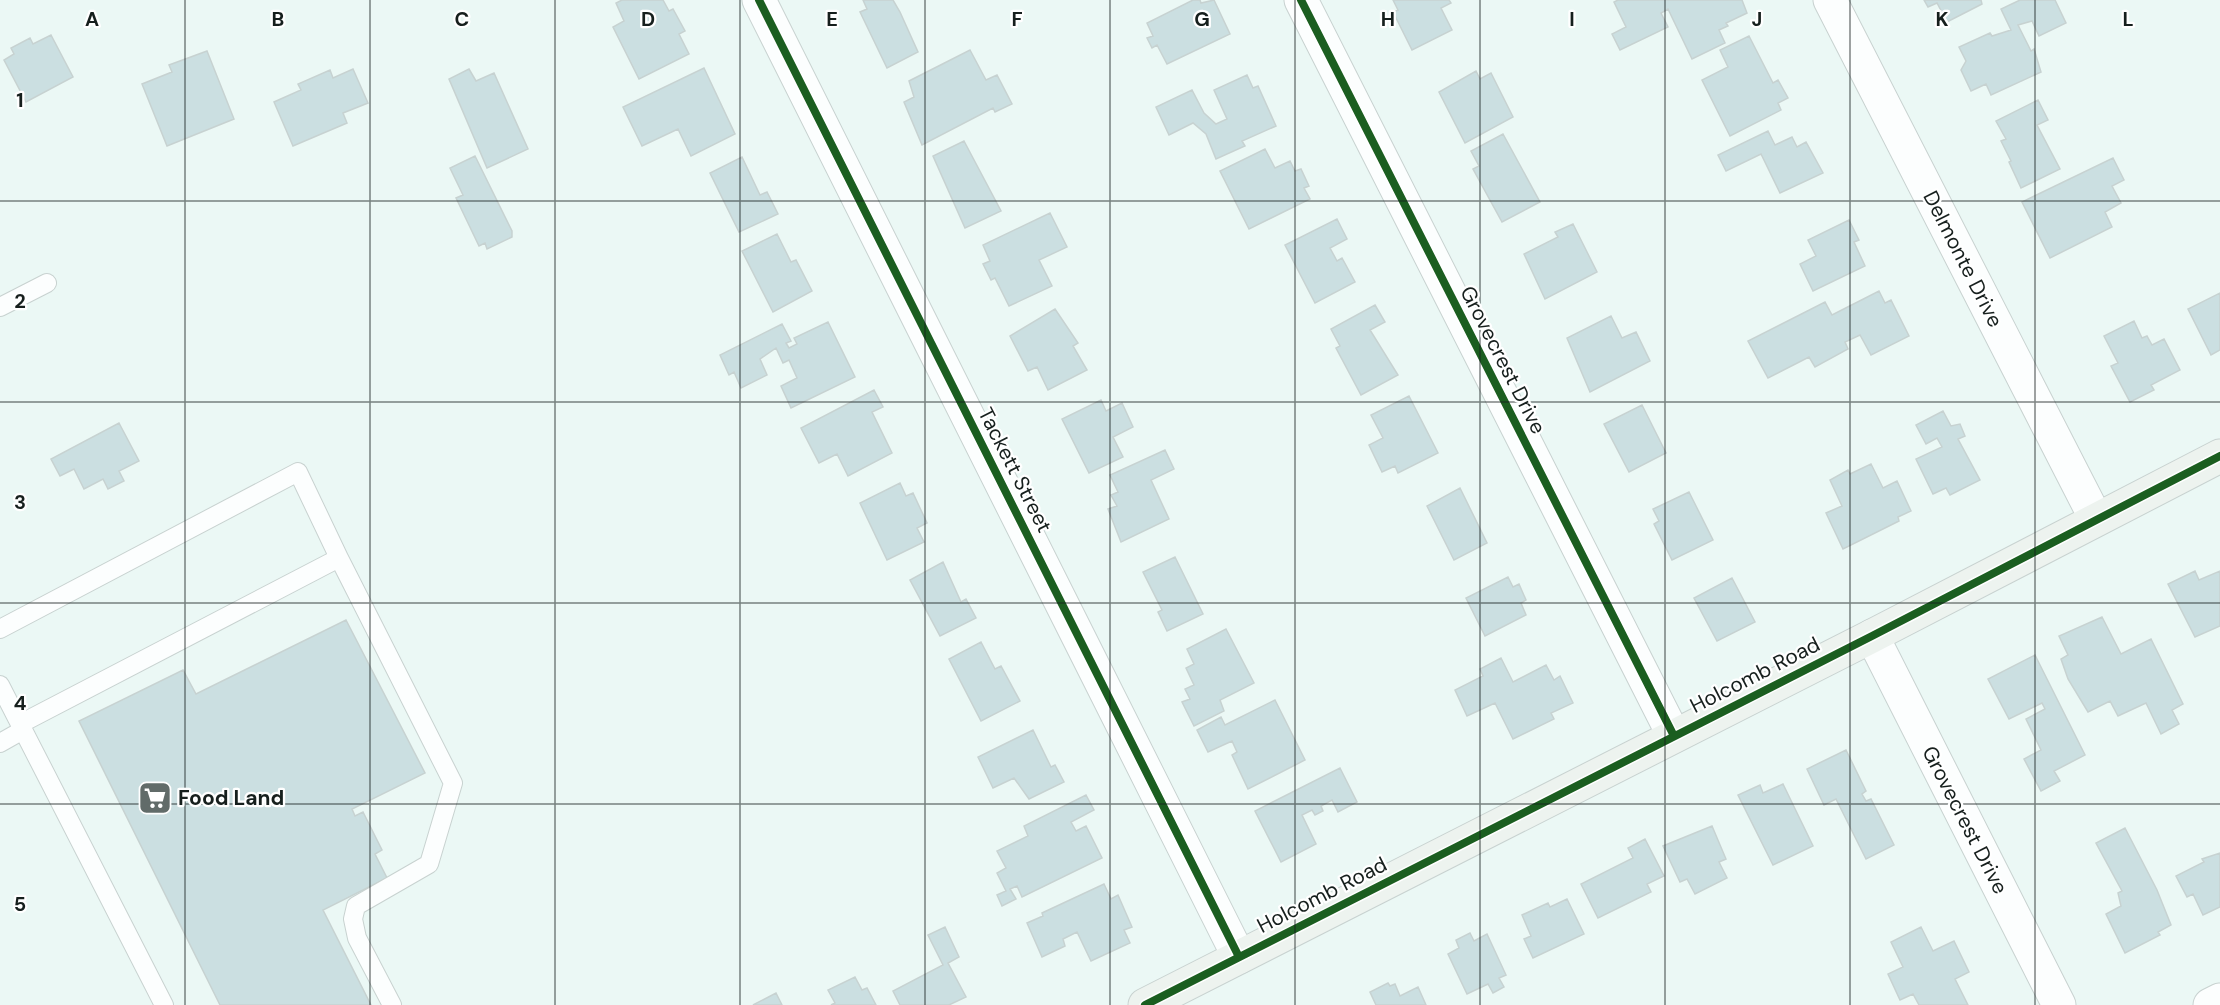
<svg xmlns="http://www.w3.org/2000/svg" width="2220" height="1005" viewBox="0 0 2220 1005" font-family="'DM Sans',sans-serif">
	<rect width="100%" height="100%" fill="#ebf8f5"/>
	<path fill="#cbdfe1" stroke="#c7d2d1" stroke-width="1.5" d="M622 0H663L669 11 673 9 685 31 679 34 689 54 639 79 613 27 624 21 616 3Z
		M863 0H893L900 12 918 52 887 68 860 12 867 9Z
		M1193 0H1200L1201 3 1214 0 1230 34 1167 64 1157 45 1152 48 1147 38 1153 36 1147 23Z
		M1393 0H1449L1451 3 1441 8 1452 30 1412 50 1393 12 1398 10Z
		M1618 0H1742L1747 13 1726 23 1728 26 1719 30 1725 43 1692 59 1668 9 1661 13 1668 27 1620 50 1612 34 1626 27 1614 2Z
		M1924 0H1981L1982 4 1947 22 1937 3 1928 7Z
		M2020 0H2055L2066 23 2039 36 2032 21 2018 25 2031 51 2034 49 2041 72 1991 95 1986 84 1971 91 1961 70 1966 61 1959 47 1990 33 1992 36 2011 30 2001 9Z
		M51 35 73 77 26 102 4 60 14 54 11 48 30 38 33 44Z
		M1749 36 1773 83 1778 80 1788 98 1778 103 1781 110 1730 136 1702 80 1728 67 1720 50Z
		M970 50 986 80 997 75 1012 104 995 112 993 108 922 145 904 102 914 97 909 81Z
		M207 51 234 119 167 146 142 84 172 72 169 65Z
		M704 68 735 134 691 156 678 129 642 146 623 107Z
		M353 69 368 103 343 113 347 123 293 146 274 102 301 90 298 84 330 70 333 78Z
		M469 69 476 81 494 73 528 149 487 168 449 79Z
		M1476 71 1480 79 1491 73 1513 117 1465 143 1439 92Z
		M1247 75 1253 88 1258 86 1276 126 1242 141 1245 146 1216 159 1206 134 1193 123 1169 135 1156 107 1192 90 1204 113 1216 124 1227 119 1214 90Z
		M2038 100 2048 120 2037 125 2060 169 2021 188 2009 162 2011 161 2001 141 2006 139 1996 121Z
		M1768 131 1775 145 1792 137 1797 147 1806 142 1823 173 1780 193 1761 154 1726 171 1718 155Z
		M1503 134 1540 202 1502 222 1473 169 1479 166 1471 151Z
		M964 141 1001 211 965 228 933 156Z
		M1265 149 1275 168 1290 161 1295 171 1301 169 1309 186 1304 188 1310 199 1249 229 1220 171Z
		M475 156 512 231V237L487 249 485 243 479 246 456 198 463 195 450 168Z
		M742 157 760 195 767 192 778 214 739 232 710 173Z
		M2113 158 2124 180 2112 186 2121 203 2105 212 2112 227 2050 258 2022 202Z
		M1050 213 1067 247 1039 260 1052 286 1009 306 995 278 991 280 983 264 990 261 983 245Z
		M1337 219 1347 239 1330 248 1337 261 1342 258 1355 282 1315 303 1285 245Z
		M1849 220 1859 240 1854 242 1865 266 1813 291 1800 264 1816 256 1808 240Z
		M1573 224 1597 272 1545 299 1524 254 1558 237 1555 232Z
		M777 234 791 262 796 260 812 291 773 312 742 251Z
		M1879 291 1885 303 1891 300 1909 336 1871 355 1860 335 1845 342 1848 349 1815 367 1809 357 1768 378 1748 341 1825 302 1832 315Z
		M2220 293V350L2211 355 2188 309Z
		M1375 305 1385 322 1370 330 1398 375 1361 395 1336 348 1340 346 1331 329Z
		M1055 309 1078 343 1073 346 1087 370 1048 390 1037 367 1028 371 1010 336Z
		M1611 316 1622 338 1636 332 1650 361 1590 392 1567 338Z
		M2134 321 2142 338 2147 336 2152 345 2164 339 2180 370 2151 385 2154 390 2130 402 2111 366 2118 363 2104 336Z
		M828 322 855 377 791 408 781 386 797 378 789 360 783 363 776 348 760 359 767 375 741 388 734 372 729 375 720 355 782 324 791 341 786 343 789 348 797 344 794 338Z
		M874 390 883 407 872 412 892 453 848 476 837 454 819 463 801 428Z
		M1409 396 1438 453 1398 473 1395 466 1382 472 1369 445 1383 438 1371 415Z
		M1101 400 1106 411 1122 403 1133 427 1113 437 1123 457 1089 473 1062 419Z
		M1642 405 1666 453 1629 472 1604 424Z
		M1943 411 1951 426 1960 424 1965 436 1958 439 1980 480 1950 495 1946 488 1933 494 1916 459 1942 447 1937 438 1926 444 1916 425Z
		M119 423 139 461 119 471 124 481 108 489 103 479 84 489 74 469 60 476 51 459Z
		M1165 450 1174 469 1151 480 1169 519 1121 542 1108 509 1117 506 1111 495 1118 492 1110 475Z
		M1871 464 1883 488 1897 481 1911 511 1898 517 1899 521 1843 549 1826 513 1842 506 1830 480 1848 470 1850 474Z
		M900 483 906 496 913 493 927 523 917 528 924 542 887 560 860 503Z
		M1460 488 1487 543 1454 560 1427 506Z
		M1689 492 1713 540 1672 560 1654 524 1659 521 1653 509Z
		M1175 557 1203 614 1167 631 1158 612 1162 610 1143 572Z
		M943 562 961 602 966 599 976 618 940 636 910 580Z
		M2195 571 2199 580 2220 571V626L2195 637 2168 584Z
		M1508 577 1513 587 1519 584 1526 600 1521 603 1526 615 1485 636 1466 598Z
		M1732 578 1755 622 1717 641 1694 598Z
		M2102 617 2121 654 2151 639 2183 704 2172 710 2179 724 2161 734 2146 703 2118 716 2110 701 2088 712 2068 679 2061 659 2068 655 2059 636Z
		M346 620 425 773 352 809 355 816 363 812 382 850 375 854 387 878 323 910 371 1005H220L79 721 183 670 196 694Z
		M1226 629 1254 683 1220 700 1224 711 1194 726 1182 702 1190 699 1185 689 1194 685 1186 668 1194 664 1187 649Z
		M981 642 995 669 1001 666 1020 701 981 721 949 659Z
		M2035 655 2085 755 2054 771 2060 781 2041 791 2024 759 2041 750 2026 719 2045 709 2042 703 2009 719 1988 679Z
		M1501 658 1513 682 1546 665 1554 680 1560 676 1573 703 1551 713 1554 719 1513 739 1495 703 1467 716 1455 690 1483 676 1480 669Z
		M1275 700 1305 760 1248 789 1232 755 1237 752 1232 741 1208 752 1197 730 1221 717 1225 725Z
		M1033 730 1051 767 1055 765 1064 782 1029 799 1014 778 993 788 978 757Z
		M1846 750 1866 791 1862 794 1866 801 1871 799 1894 845 1866 859 1836 799 1824 805 1807 769Z
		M1340 768 1357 802 1338 812 1332 800 1321 806 1323 811 1315 815 1312 810 1302 815 1316 844 1281 862 1255 811Z
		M1783 784 1813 846 1773 865 1738 795 1760 785 1763 793Z
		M1086 795 1094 810 1071 822 1076 831 1086 826 1102 858 1022 897 1017 886 1010 889 1016 899 1002 906 997 895 1006 891 997 873 1006 868 997 851 1028 836 1024 826Z
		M1712 826 1726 859 1719 862 1727 878 1695 894 1687 879 1680 882 1663 846Z
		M2125 828 2157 890 2171 925 2158 932 2160 935 2125 953 2106 914 2121 906 2118 893 2122 891 2096 843Z
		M1645 839 1664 876 1647 884 1651 892 1598 918 1581 884 1633 858 1628 848Z
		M2220 853V907L2203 915 2193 894 2187 897 2176 876 2204 862 2202 859Z
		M1104 884 1111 899 1118 895 1132 927 1124 930 1130 943 1091 961 1077 932 1063 939 1065 946 1042 957 1027 923 1043 916 1042 913Z
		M1567 899 1584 934 1533 958 1524 939 1531 936 1522 915 1548 903 1550 907Z
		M945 927 959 957 948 963 966 997 949 1005H900L893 991 943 965 928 935Z
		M1921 927 1933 951 1954 941 1969 972 1955 979 1968 1005H1919L1913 994 1900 1000 1888 974 1903 967 1891 942Z
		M1470 933 1474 941 1487 934 1506 975 1499 978 1504 987 1493 993 1488 984 1467 994 1448 954 1459 948 1456 940Z
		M855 977 862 990 867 988 876 1005H831L835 1003 828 990Z
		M1388 983 1390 986 1395 984 1400 996 1418 987 1426 1005H1376L1370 992Z
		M776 993 782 1005H753Z"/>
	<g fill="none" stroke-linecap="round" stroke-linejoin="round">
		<g stroke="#c8d2d0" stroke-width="20">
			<path id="lane" d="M0 307 47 283
				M339 558 453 783 429 864 356 906 353 919 357 938 392 1005
				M0 629 298 472 339 558 20 724
				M0 685 164 1005
				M0 743 23 730"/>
		</g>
		<g stroke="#c8d2d0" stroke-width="35">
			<path id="street" d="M759 0 1239 957
				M1301 0 1674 736
				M1830 0 2096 519
				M1872 636 2059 1005
				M2210 1005 2220 1000"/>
		</g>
		<g stroke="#c8d2d0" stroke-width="35">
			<path id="secondary" d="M1145 1005 1872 636 2220 456"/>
		</g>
		<use href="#lane" stroke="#fcfefe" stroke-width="18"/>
		<use href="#street" stroke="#fcfefe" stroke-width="33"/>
		<use href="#secondary" stroke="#edf3ef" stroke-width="33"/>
		<g stroke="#fff" stroke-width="11">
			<path id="cycleway" d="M759 0 1239 957
				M1301 0 1674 736
				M1145 1005 1872 636 2220 456"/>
		</g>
		<use href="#cycleway" stroke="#1b5e20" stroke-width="8"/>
	</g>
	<path fill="none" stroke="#161f1d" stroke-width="1.5" stroke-opacity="0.55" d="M185 0V1005M370 0V1005M555 0V1005M740 0V1005M925 0V1005M1110 0V1005M1295 0V1005M1480 0V1005M1665 0V1005M1850 0V1005M2035 0V1005M0 201H2220M0 402H2220M0 603H2220M0 804H2220"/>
	<defs>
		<g id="supermarket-square" transform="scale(1.725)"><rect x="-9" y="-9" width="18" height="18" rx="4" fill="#616b69" stroke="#fff"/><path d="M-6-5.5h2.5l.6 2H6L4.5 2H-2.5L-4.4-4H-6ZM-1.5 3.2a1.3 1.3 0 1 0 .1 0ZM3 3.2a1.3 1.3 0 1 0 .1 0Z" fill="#fff"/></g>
	</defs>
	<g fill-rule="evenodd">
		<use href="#supermarket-square" x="155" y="798"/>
	</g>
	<g text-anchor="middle" stroke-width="4.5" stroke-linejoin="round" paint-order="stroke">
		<g font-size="21" fill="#161f1d" stroke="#fff">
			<text transform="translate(1963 259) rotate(63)" y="7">Delmonte Drive</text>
			<text transform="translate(1503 360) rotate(63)" y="7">Grovecrest Drive</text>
			<text transform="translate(1015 470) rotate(63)" y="7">Tackett Street</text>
			<text transform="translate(1755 675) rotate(-27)" y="7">Holcomb Road</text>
			<text transform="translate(1965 820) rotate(63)" y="7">Grovecrest Drive</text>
			<text transform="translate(1322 895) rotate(-27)" y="7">Holcomb Road</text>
		</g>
		<g font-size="21" font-weight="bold" fill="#161f1d" stroke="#fff" text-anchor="start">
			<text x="178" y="805">Food Land</text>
		</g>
	</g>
	<g font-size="20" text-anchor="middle" font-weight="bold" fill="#161f1d" stroke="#fff" stroke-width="4.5" stroke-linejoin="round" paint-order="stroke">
		<text x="92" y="26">A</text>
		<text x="278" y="26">B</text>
		<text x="462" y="26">C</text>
		<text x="648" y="26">D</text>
		<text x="832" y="26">E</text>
		<text x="1017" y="26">F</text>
		<text x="1202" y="26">G</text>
		<text x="1388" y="26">H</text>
		<text x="1572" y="26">I</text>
		<text x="1757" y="26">J</text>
		<text x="1942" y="26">K</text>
		<text x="2128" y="26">L</text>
		<text x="20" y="107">1</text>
		<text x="20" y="308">2</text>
		<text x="20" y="509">3</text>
		<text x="20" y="710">4</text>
		<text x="20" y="911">5</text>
	</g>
</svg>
